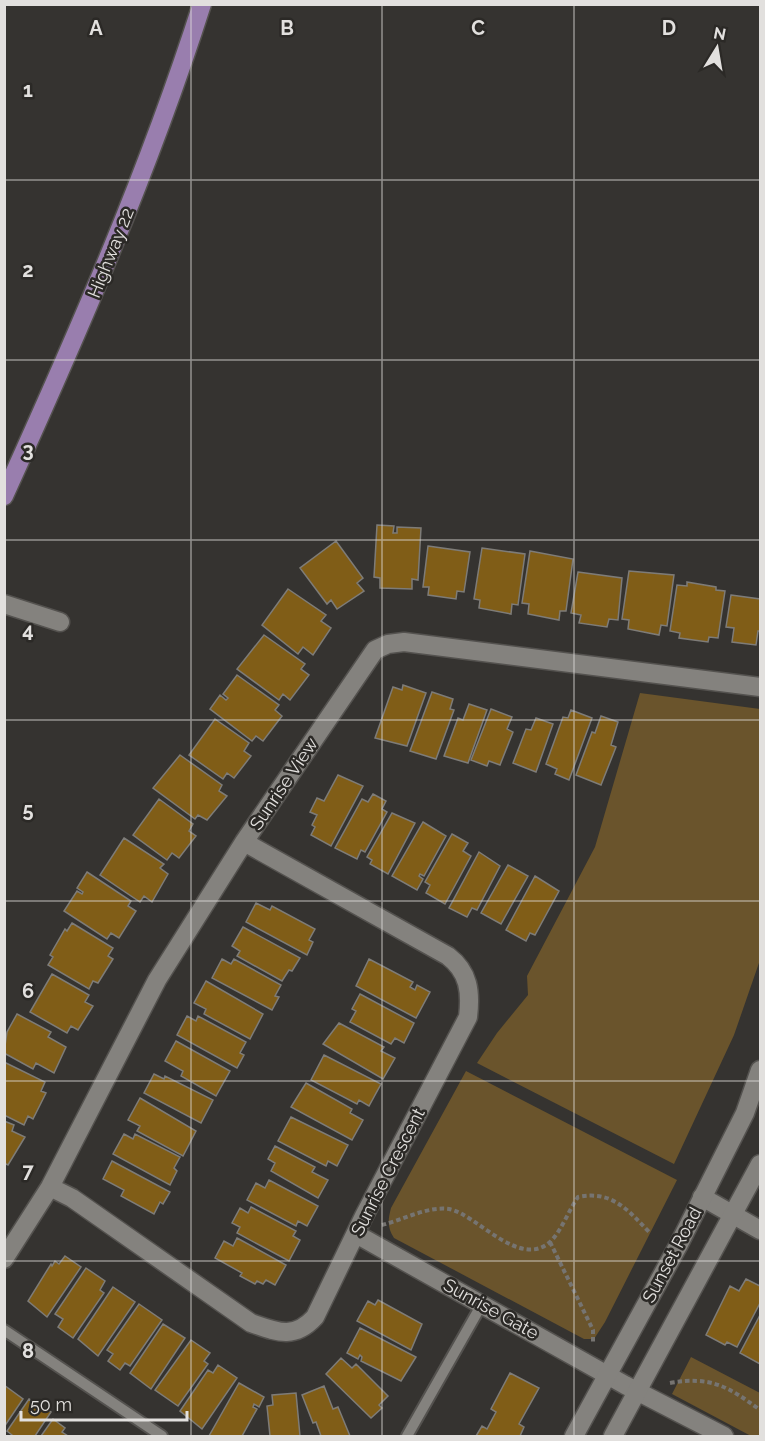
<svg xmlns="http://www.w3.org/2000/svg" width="765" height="1441" viewBox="0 0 765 1441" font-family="Raleway,sans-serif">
	<rect width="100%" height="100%" fill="#353330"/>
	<path fill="#6a542c" d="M640 693 760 709V960L734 1035 674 1164 477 1063 497 1033 528 995 527 976 595 847Z
		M466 1071 677 1180 605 1322 594 1339H584L394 1238C387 1228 388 1219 391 1208Z
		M691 1357 760 1393V1436H751L672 1394Z"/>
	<path fill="#805d17" stroke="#7e7c78" stroke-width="1.5" d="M377 525 394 526 393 533H397V527L421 528 418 580 412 579V589L380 588V578L374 577Z
		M336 541 363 578 357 583 364 591 337 609 331 600 327 604 300 568Z
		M428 546 470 552 464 592 457 591 456 599 428 595 429 587H423Z
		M482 548 525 554 518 605 512 604 511 614 479 608 480 600 474 599Z
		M530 551 573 559 566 611H560L559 620 528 614 529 604 522 603Z
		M629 571 674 575 667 626 661 625 659 635 628 629 629 620 622 619Z
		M578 572 622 578 618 620 609 619 607 627 579 623 581 615 571 613Z
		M687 582 716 587V590L725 591 718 638 709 637 708 642 679 638 680 633 670 631 677 585 687 586Z
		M288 589 326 615 321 621 331 628 313 655 303 647 298 654 262 625Z
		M731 595 760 599V631H758L756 645 732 642 734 628 726 627Z
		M264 635 305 664 301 669 309 675 290 700 283 694 279 700 237 669Z
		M237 675 279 705 275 710 282 716 263 741 256 736 252 741 210 709 220 695 226 700 228 698 223 694Z
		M403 685 426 693 407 746 375 738 393 687 402 690Z
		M432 692 453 699 450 709 454 710 436 759 410 751Z
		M469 704 487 710 468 763 444 756 458 718 463 720Z
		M491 709 512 717 507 729 513 732 500 765 489 761 487 766 471 760Z
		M571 710 592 718 569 780 555 774 557 769 546 764 563 717 568 718Z
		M601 716 618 722 611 745 616 747 601 785 576 775 592 732 595 733Z
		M536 718 553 724 536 772 513 763 526 729 531 730Z
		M215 719 249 743 244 751 251 756 234 778 227 773 223 779 189 755Z
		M180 755 222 785 219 791 227 796 207 820 198 815 195 819 153 788Z
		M338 775 363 786 331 846 311 835 315 827 312 825 317 815 310 812 317 798 324 801Z
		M373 794 386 801 382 809 387 812 365 852 361 850 357 859 335 848 362 799 368 802Z
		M159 799 193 824 189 831 196 836 179 858 172 853 167 860 133 835Z
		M392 813 415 823 388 874 370 864 372 860 367 857Z
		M423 822 446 836 424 876 420 874 419 876 423 879 417 890 392 876Z
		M452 834 468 843 463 851 471 856 445 904 426 893 430 885 425 882Z
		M124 838 164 864 160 868 168 874 152 902 144 896 140 902 100 875Z
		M479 852 500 866 477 910 472 908 467 917 449 908Z
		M508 865 528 876 501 924 481 913Z
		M87 872 131 901 128 906 136 911 119 938 111 933 107 939 64 911 77 891 82 894 83 892 77 888Z
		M535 876 559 891 535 935 530 933 526 941 506 930Z
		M256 903 270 910 272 906 315 929 309 940 313 942 307 955 246 922Z
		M72 923 113 948 108 956 113 959 98 983 93 981 89 989 48 965 53 957 50 955 65 929 67 931Z
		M243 927 300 958 292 971 289 970 282 981 237 956 240 951 232 946Z
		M222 959 231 964 234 959 281 985 275 996 279 997 272 1010 212 978Z
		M369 959 413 982 410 987 415 990 417 985 430 992 416 1018 356 986Z
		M52 974 89 995 85 1002 93 1006 78 1030 71 1026 67 1033 30 1012Z
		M206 981 263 1014 250 1039 204 1014 206 1009 194 1003Z
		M360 994 414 1023 404 1043 395 1038 391 1044 350 1022 356 1011 352 1009Z
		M17 1014 51 1032 48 1037 66 1047 54 1073 36 1063 33 1069 4 1053 7 1032Z
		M187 1016 196 1021 198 1016 246 1042 240 1053 244 1055 237 1068 177 1035Z
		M339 1023 384 1047 381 1051 395 1058 383 1079 323 1044Z
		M176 1041 230 1071 216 1096 181 1076 183 1071 165 1061Z
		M324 1055 381 1084 369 1106 359 1100 357 1104 311 1080Z
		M4 1062 45 1082 41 1091 46 1093 33 1119 28 1116 24 1125 4 1115Z
		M154 1074 164 1079 165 1076 213 1100 201 1123 144 1093Z
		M306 1083 352 1109 350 1113 363 1120 352 1140 291 1107Z
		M140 1098 196 1131 183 1156 137 1131 140 1126 128 1120Z
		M291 1117 348 1145 337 1166 328 1161 326 1166 278 1141Z
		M4 1121 14 1125 12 1131 25 1137 8 1165 4 1163Z
		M124 1134 133 1139 135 1134 180 1157 174 1168 177 1171 170 1185 113 1154Z
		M275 1146 315 1167 312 1172 328 1180 318 1198 271 1171 275 1163 268 1159Z
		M112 1161 170 1192 163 1204 160 1202 154 1214 121 1196 124 1190 103 1179Z
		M269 1180 318 1206 307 1226 298 1221 296 1226 247 1200 256 1183 265 1188Z
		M251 1207 296 1231 293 1236 300 1240 289 1261 237 1233 240 1227 232 1223 240 1208 248 1213Z
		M237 1238 286 1265 275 1285 266 1280 263 1284 257 1281 255 1284 240 1276 242 1273 215 1258 224 1241 233 1246Z
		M65 1256 81 1267 47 1317 28 1301 51 1264 52 1266 55 1261 59 1264Z
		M86 1268 105 1281 100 1290 104 1293 73 1338 58 1327 63 1319 55 1314Z
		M746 1279 760 1286V1303L737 1347 727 1342 725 1345 706 1335 730 1286 739 1291Z
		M113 1287 135 1302 98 1356 78 1339Z
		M378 1300 422 1324 411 1350 357 1321 368 1301 375 1305Z
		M139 1304 162 1320 130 1366 125 1363 120 1370 108 1361 113 1354 107 1350Z
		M760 1315V1364L740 1353Z
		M163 1324 185 1338 151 1389 130 1373Z
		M360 1328 416 1357 401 1381 361 1361 362 1357 360 1355 358 1359 347 1353Z
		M191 1340 210 1353 204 1361 208 1364 178 1406 155 1390Z
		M341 1358 352 1368 356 1364 388 1396 379 1405 382 1408 371 1418 326 1374Z
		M218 1365 237 1378 202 1429 180 1411 208 1370 213 1373Z
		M510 1373 539 1388 519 1424 524 1427 520 1436H476L482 1426 487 1429 496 1412 491 1409Z
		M239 1383 264 1397 259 1407 254 1404 253 1407 257 1409 242 1436H209Z
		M4 1385 23 1399 4 1427Z
		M324 1386 333 1409 338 1407 350 1436H321L316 1422 313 1423 302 1395Z
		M296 1393 300 1436H270L267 1406 273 1405 272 1395Z
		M29 1399 51 1412 35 1436H11L12 1435 7 1431Z
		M53 1419 65 1428 62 1432 68 1436H41Z"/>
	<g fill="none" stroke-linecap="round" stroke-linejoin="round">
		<g stroke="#54524f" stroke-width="14">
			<path id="service" d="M4 1330 162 1436
				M407 1436 482 1304"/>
		</g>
		<g stroke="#54524f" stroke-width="21">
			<path id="minor" d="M4 604 60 622
				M50 1187 72 1198 251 1323C277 1332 294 1340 315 1317L364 1216 468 1017C471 992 469 972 448 956L244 842
				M702 1197 760 1230
				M356 1234 625 1385 724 1436
				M4 1259 50 1187 157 980 244 842 375 650 388 644 404 642 760 687"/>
		</g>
		<g stroke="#54524f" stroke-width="21">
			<path id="tertiary" d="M574 1436 678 1246 745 1113 760 1070
				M613 1436 760 1164"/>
		</g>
		<g stroke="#54524f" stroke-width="21">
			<path id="primary" d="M4 496C77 335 148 173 202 4"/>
		</g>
		<path stroke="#767471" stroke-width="4" stroke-dasharray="4.5 3" stroke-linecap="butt" d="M382 1225C402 1220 428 1206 449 1209 477 1214 521 1272 552 1240 562 1229 569 1210 578 1197 612 1190 628 1210 650 1233
			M550 1242 593 1330V1344
			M670 1383C710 1376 728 1386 760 1410"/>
		<use href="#service" stroke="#84827e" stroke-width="10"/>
		<use href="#minor" stroke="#84827e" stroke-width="18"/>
		<use href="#tertiary" stroke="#84827e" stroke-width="18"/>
		<use href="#primary" stroke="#997eae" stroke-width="18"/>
	</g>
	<path fill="none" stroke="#e2e0de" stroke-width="1.5" stroke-opacity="0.55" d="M191 4V1436M382 4V1436M574 4V1436M4 180H760M4 360H760M4 540H760M4 720H760M4 901H760M4 1081H760M4 1261H760"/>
	<g text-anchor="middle" stroke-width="5" stroke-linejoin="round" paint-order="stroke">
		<g font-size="18" fill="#e2e0de" stroke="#2b2926">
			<text transform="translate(111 253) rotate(-68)" y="6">Highway 22</text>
			<text transform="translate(284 784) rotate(-56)" y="6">Sunrise View</text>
			<text transform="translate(388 1172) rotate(-63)" y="6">Sunrise Crescent</text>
			<text transform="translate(672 1255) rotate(-62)" y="6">Sunset Road</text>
			<text transform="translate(491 1309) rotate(29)" y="6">Sunrise Gate</text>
		</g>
	</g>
	<g font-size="20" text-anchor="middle" font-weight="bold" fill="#e2e0de" stroke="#2b2926" stroke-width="5" stroke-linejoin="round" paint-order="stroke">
		<text x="96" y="35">A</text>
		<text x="287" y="35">B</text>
		<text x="478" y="35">C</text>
		<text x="669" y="35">D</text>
		<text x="28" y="97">1</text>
		<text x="28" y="277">2</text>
		<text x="28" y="457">3</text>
		<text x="28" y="637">4</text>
		<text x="28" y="817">5</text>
		<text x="28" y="998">6</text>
		<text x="28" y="1178">7</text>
		<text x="28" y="1358">8</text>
	</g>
	<rect width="765" height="1441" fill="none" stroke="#e2e0de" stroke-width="12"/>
	<g transform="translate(717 48) rotate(11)" stroke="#2b2926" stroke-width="4.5" paint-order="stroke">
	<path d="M0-4.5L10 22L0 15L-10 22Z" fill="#e2e0de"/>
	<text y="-9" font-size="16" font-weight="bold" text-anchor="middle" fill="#e2e0de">N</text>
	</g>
	<path d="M21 1411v9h166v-9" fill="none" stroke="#e2e0de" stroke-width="3"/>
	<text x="30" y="1411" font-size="18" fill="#e2e0de" stroke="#2b2926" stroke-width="4.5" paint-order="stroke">50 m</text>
</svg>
